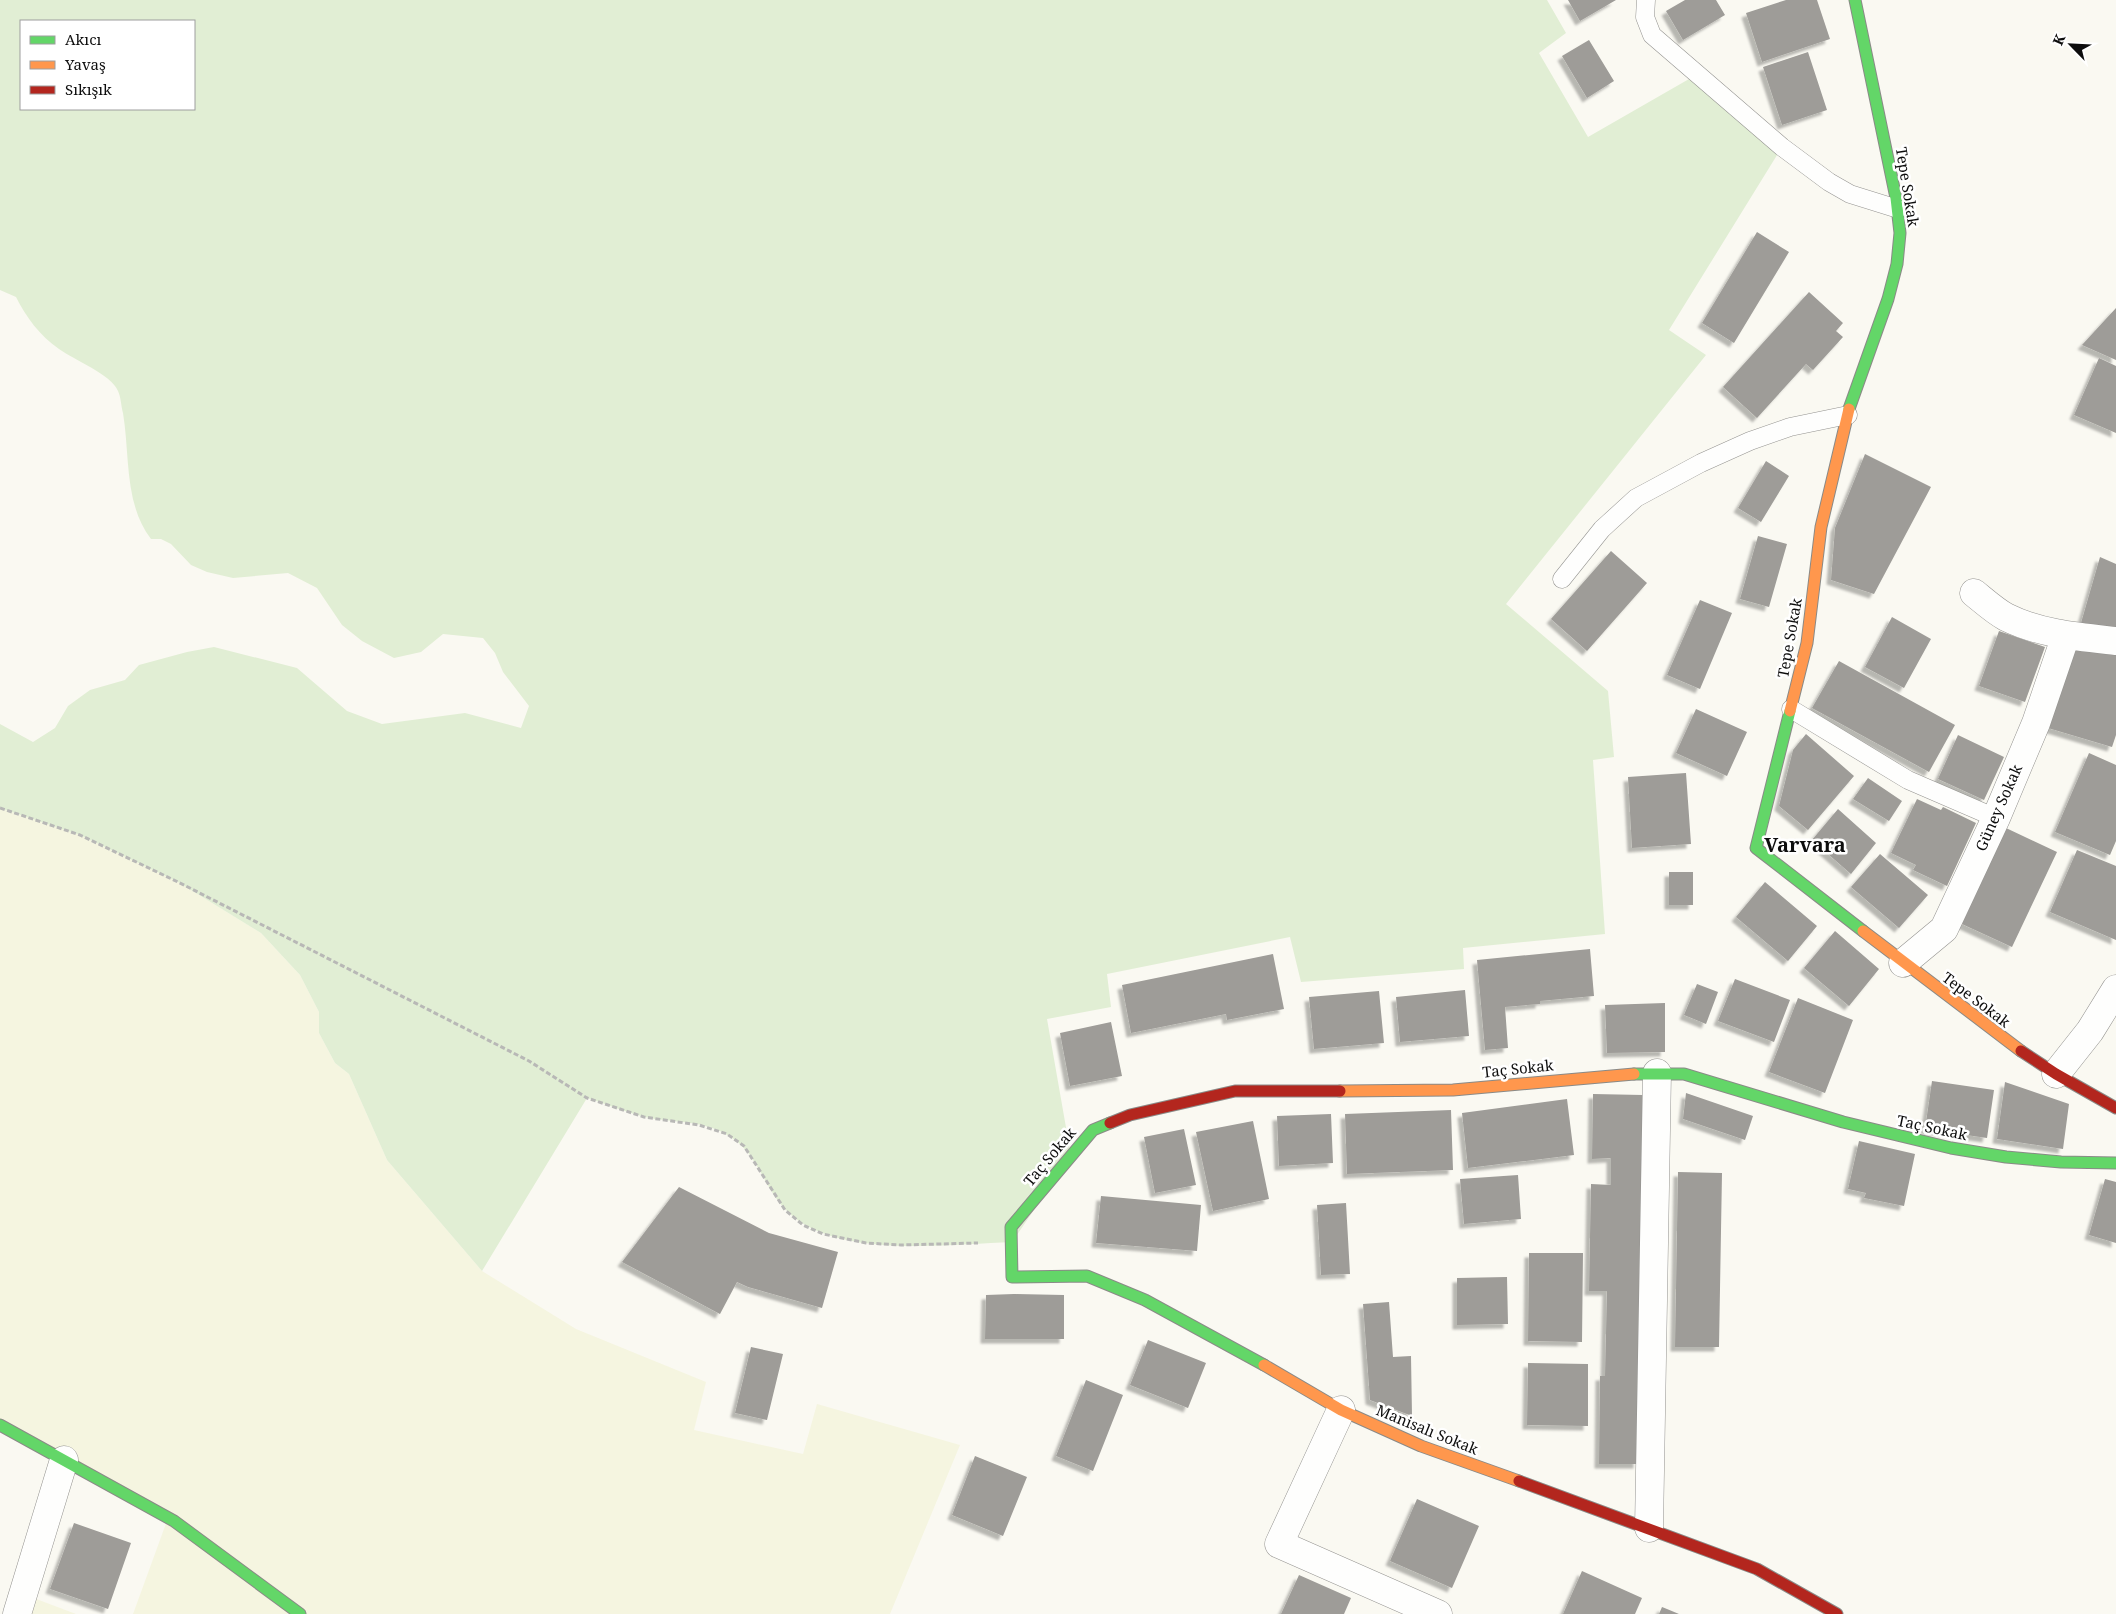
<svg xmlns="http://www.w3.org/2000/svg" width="2116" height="1614" viewBox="0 0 2116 1614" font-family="'Noto Serif',serif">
	<defs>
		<filter id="shadow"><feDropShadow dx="-4.5" dy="4.5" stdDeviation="1" flood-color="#0004"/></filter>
	</defs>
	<rect width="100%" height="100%" fill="#faf9f2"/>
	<path fill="#f5f5e0" d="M0 808 80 835 178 882 261 933 300 975 319 1012V1033L335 1063 349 1074 387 1160 482 1271 576 1329 706 1382 694 1430 803 1454 817 1404 960 1445 890 1614H133L168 1518 0 1425Z
		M23 1594 76 1614H17Z"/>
	<path fill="#e1eed4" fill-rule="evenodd" d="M0 0H1547L1566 33 1539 53 1588 137 1696 75 1782 147 1669 330 1706 355 1506 604 1608 691 1614 757 1593 760 1605 934 1463 948 1464 969 1301 982 1290 937 1107 974 1111 1007 1047 1019 1071 1156 1012 1242C947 1244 834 1260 786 1210 763 1187 758 1153 729 1136 705 1120 672 1123 645 1117 625 1112 606 1104 587 1098L482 1271 387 1160 349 1074 335 1063 319 1033V1012L300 975 261 933 178 882 80 835 0 808V724L33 742 55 728 68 706 90 690 125 680 139 665 187 652 214 647 297 668 347 711 382 724 465 713 521 728 529 706 503 672 495 653 483 638 443 634 421 652 394 658 362 641 342 625 317 588 288 573 233 578 207 572 191 565 171 544 161 539H151C124 504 130 455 123 413 121 406 121 397 118 391 111 374 74 360 59 349 40 336 26 317 16 297L0 290ZM21 21H194V109H21Z"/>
	<path fill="#9e9c98" filter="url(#shadow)" d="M1568 0H1616L1580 21Z
		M1685 0H1716L1725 15 1683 40 1666 11Z
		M1786 0H1817L1830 39 1762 62 1746 13Z
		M1589 40 1614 81 1587 98 1562 56Z
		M1808 52 1827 110 1782 125 1763 67Z
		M1757 232 1789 252 1734 343 1702 323Z
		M1809 292 1843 323 1836 331 1843 337 1813 370 1806 364 1757 418 1723 387Z
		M2116 308V360L2082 345Z
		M2099 358 2116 366V433L2074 415Z
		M1865 454 1931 487 1874 594 1831 580 1835 528Z
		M1766 461 1789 476 1761 522 1738 508Z
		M1758 536 1787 544 1769 607 1740 599Z
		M1611 551 1647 583 1587 651 1551 619Z
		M2100 557 2116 564V628L2081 623Z
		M1700 600 1732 613 1700 689 1667 675Z
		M1892 617 1931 639 1904 688 1865 667Z
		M1999 631 2045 647 2025 702 1979 686Z
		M2074 648 2116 652V735L2112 747 2048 728Z
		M1839 661 1955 725 1929 772 1812 708Z
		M1696 709 1747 732 1727 776 1676 753Z
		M1806 734 1854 776 1808 830 1779 806 1793 750Z
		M1958 735 2004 757 1984 800 1938 779Z
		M2089 753 2116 765V841L2110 855 2055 832Z
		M1686 773 1691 844 1632 848 1628 777Z
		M1868 778 1902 801 1889 821 1853 799Z
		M1917 799 1941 810 1943 807 1976 823 1947 886 1913 870 1916 865 1891 853Z
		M1838 809 1876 843 1851 874 1812 840Z
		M2006 828 2057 852 2012 947 1962 924Z
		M2077 850 2116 866V940L2050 912Z
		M1880 854 1928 895 1899 928 1851 887Z
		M1669 872H1693V905H1669Z
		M1765 882 1817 926 1788 961 1736 917Z
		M1835 931 1879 969 1849 1006 1804 968Z
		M1590 949 1594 996 1540 1001V1004L1505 1007 1508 1048 1485 1050 1477 960Z
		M1273 954 1284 1009 1227 1020 1226 1014 1131 1033 1122 985Z
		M1735 979 1790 1000 1774 1042 1718 1021Z
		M1697 984 1718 992 1706 1024 1684 1015Z
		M1465 990 1469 1036 1400 1042 1396 997Z
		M1379 991 1384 1043 1314 1049 1309 997Z
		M1798 998 1853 1020 1825 1093 1769 1072Z
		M1665 1003V1052L1607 1053 1605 1005Z
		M1111 1022 1122 1076 1070 1086 1060 1033Z
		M1932 1081 1994 1090 1987 1138 1925 1129Z
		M2005 1082 2069 1104 2063 1149 1997 1139Z
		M1686 1093 1753 1116 1745 1140 1683 1119Z
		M1593 1094 1643 1095 1638 1464H1599L1600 1376H1605L1607 1291H1589L1591 1184 1611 1185V1158L1592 1159Z
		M1567 1099 1574 1155 1468 1168 1462 1113Z
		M1451 1110 1453 1170 1347 1174 1345 1114Z
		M1331 1114 1333 1163 1279 1166 1277 1116Z
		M1253 1121 1269 1199 1213 1211 1196 1132Z
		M1184 1129 1196 1185 1155 1193 1144 1137Z
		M1859 1141 1915 1154 1904 1206 1864 1198 1866 1193 1848 1189Z
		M1678 1172 1722 1173 1719 1347H1675Z
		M1518 1175 1521 1219 1464 1224 1460 1179Z
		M2105 1179 2116 1182V1243L2089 1235Z
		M679 1187 769 1233 838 1252 822 1308 748 1287 737 1282 720 1314 622 1262Z
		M1101 1196 1201 1205 1197 1251 1096 1243Z
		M1346 1203 1350 1274 1321 1275 1317 1205Z
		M1529 1253H1583L1582 1342 1528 1341Z
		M1507 1277 1508 1324 1457 1325V1278Z
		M1014 1294 1064 1295V1339H985L986 1295Z
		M1389 1302 1393 1357 1411 1356 1412 1416 1370 1400 1363 1304Z
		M1148 1340 1206 1363 1188 1408 1130 1385Z
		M751 1347 783 1354 767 1420 735 1413Z
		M1528 1363 1588 1364V1426L1527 1425Z
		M1086 1380 1123 1395 1093 1471 1056 1456Z
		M975 1456 1027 1477 1003 1536 952 1515Z
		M1417 1499 1479 1526 1452 1588 1390 1561Z
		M74 1523 131 1543 108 1609 50 1589Z
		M1582 1571 1642 1598 1635 1614H1563Z
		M1299 1575 1351 1598 1344 1614H1281Z
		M1662 1607 1667 1609 1679 1614H1659Z"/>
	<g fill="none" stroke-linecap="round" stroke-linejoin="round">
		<g stroke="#949390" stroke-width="19">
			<path id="lane" d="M1646 0 1645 17 1652 35 1782 147 1829 182 1850 194 1898 209
				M1562 579 1602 529 1636 498 1701 463 1750 441 1790 427 1848 415
				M1791 709 1908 780 1996 818"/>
		</g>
		<g stroke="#949390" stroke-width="29">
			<path id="street" d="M1974 593C1984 601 1995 611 2006 617 2040 634 2079 637 2116 641
				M1903 963 1944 929 1996 818 2036 723 2066 635
				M2056 1074 2090 1031 2116 989
				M1341 1410 1279 1544 1438 1614
				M1649 1528 1657 1073
				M17 1614 64 1460"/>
		</g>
		<g stroke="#8a8a87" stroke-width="13">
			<path id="fast" d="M1849 409 1888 299 1897 264 1900 233 1896 198 1855 0
				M1790 711 1756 848 1863 931
				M1634 1074H1684L1843 1122 1951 1148 2006 1157 2061 1162 2116 1163
				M1110 1123 1093 1130 1011 1227 1012 1277 1087 1276 1145 1300 1264 1365
				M0 1425 174 1521 300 1614"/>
		</g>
		<g stroke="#8a8a87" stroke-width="13">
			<path id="slow" d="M1790 711 1807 643 1821 527 1849 409
				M1863 931 2021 1051
				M1340 1091 1453 1090 1634 1074
				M1264 1365 1341 1410 1421 1446 1519 1481"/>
		</g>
		<g stroke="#8a8a87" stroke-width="13">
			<path id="jam" d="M2021 1051 2056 1074 2116 1108
				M1110 1123 1130 1115 1235 1091H1340
				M1519 1481 1757 1569 1837 1614"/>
		</g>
		<path stroke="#b8b8b6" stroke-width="3" stroke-dasharray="5 2.5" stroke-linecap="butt" d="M0 808 80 835 178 882 529 1061 587 1098 644 1117 699 1125 727 1134 744 1146 785 1210 803 1225 823 1234 866 1243 901 1245 978 1243"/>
		<use href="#lane" stroke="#fefefd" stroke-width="18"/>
		<use href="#street" stroke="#fefefd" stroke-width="28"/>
		<use href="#fast" stroke="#63d668" stroke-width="11"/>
		<use href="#slow" stroke="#ff974d" stroke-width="11"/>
		<use href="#jam" stroke="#b3261e" stroke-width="11"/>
	</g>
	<g text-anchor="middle" stroke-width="5" stroke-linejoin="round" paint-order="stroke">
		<g font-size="15" fill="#0d0d0d" stroke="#fff">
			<text transform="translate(1907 187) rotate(81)" y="5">Tepe Sokak</text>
			<text transform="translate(1790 638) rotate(-80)" y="5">Tepe Sokak</text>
			<text transform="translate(1999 808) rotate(-66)" y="5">Güney Sokak</text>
			<text transform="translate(1976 1000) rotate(37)" y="5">Tepe Sokak</text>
			<text transform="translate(1518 1069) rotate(-6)" y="5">Taç Sokak</text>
			<text transform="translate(1932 1128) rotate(12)" y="5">Taç Sokak</text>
			<text transform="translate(1050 1157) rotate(-50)" y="5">Taç Sokak</text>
			<text transform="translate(1427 1430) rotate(22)" y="5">Manisalı Sokak</text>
		</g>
		<g font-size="20" font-weight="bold" fill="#0d0d0d" stroke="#fff">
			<text x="1805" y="852">Varvara</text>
		</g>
	</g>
	<rect x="20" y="20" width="175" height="90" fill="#ffffff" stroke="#9e9e9e"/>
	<rect x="30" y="36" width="25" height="8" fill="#63d668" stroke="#9e9e9e"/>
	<text x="65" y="45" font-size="15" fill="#0d0d0d">Akıcı</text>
	<rect x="30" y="61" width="25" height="8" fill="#ff974d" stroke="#9e9e9e"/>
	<text x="65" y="70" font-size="15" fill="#0d0d0d">Yavaş</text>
	<rect x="30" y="86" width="25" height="8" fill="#b3261e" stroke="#9e9e9e"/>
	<text x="65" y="95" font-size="15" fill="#0d0d0d">Sıkışık</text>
	<g transform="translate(2071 45) rotate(294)" stroke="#ffffff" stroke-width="4" paint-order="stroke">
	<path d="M0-4L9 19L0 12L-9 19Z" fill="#0d0d0d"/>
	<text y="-8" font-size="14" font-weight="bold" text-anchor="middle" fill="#0d0d0d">K</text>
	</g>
</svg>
